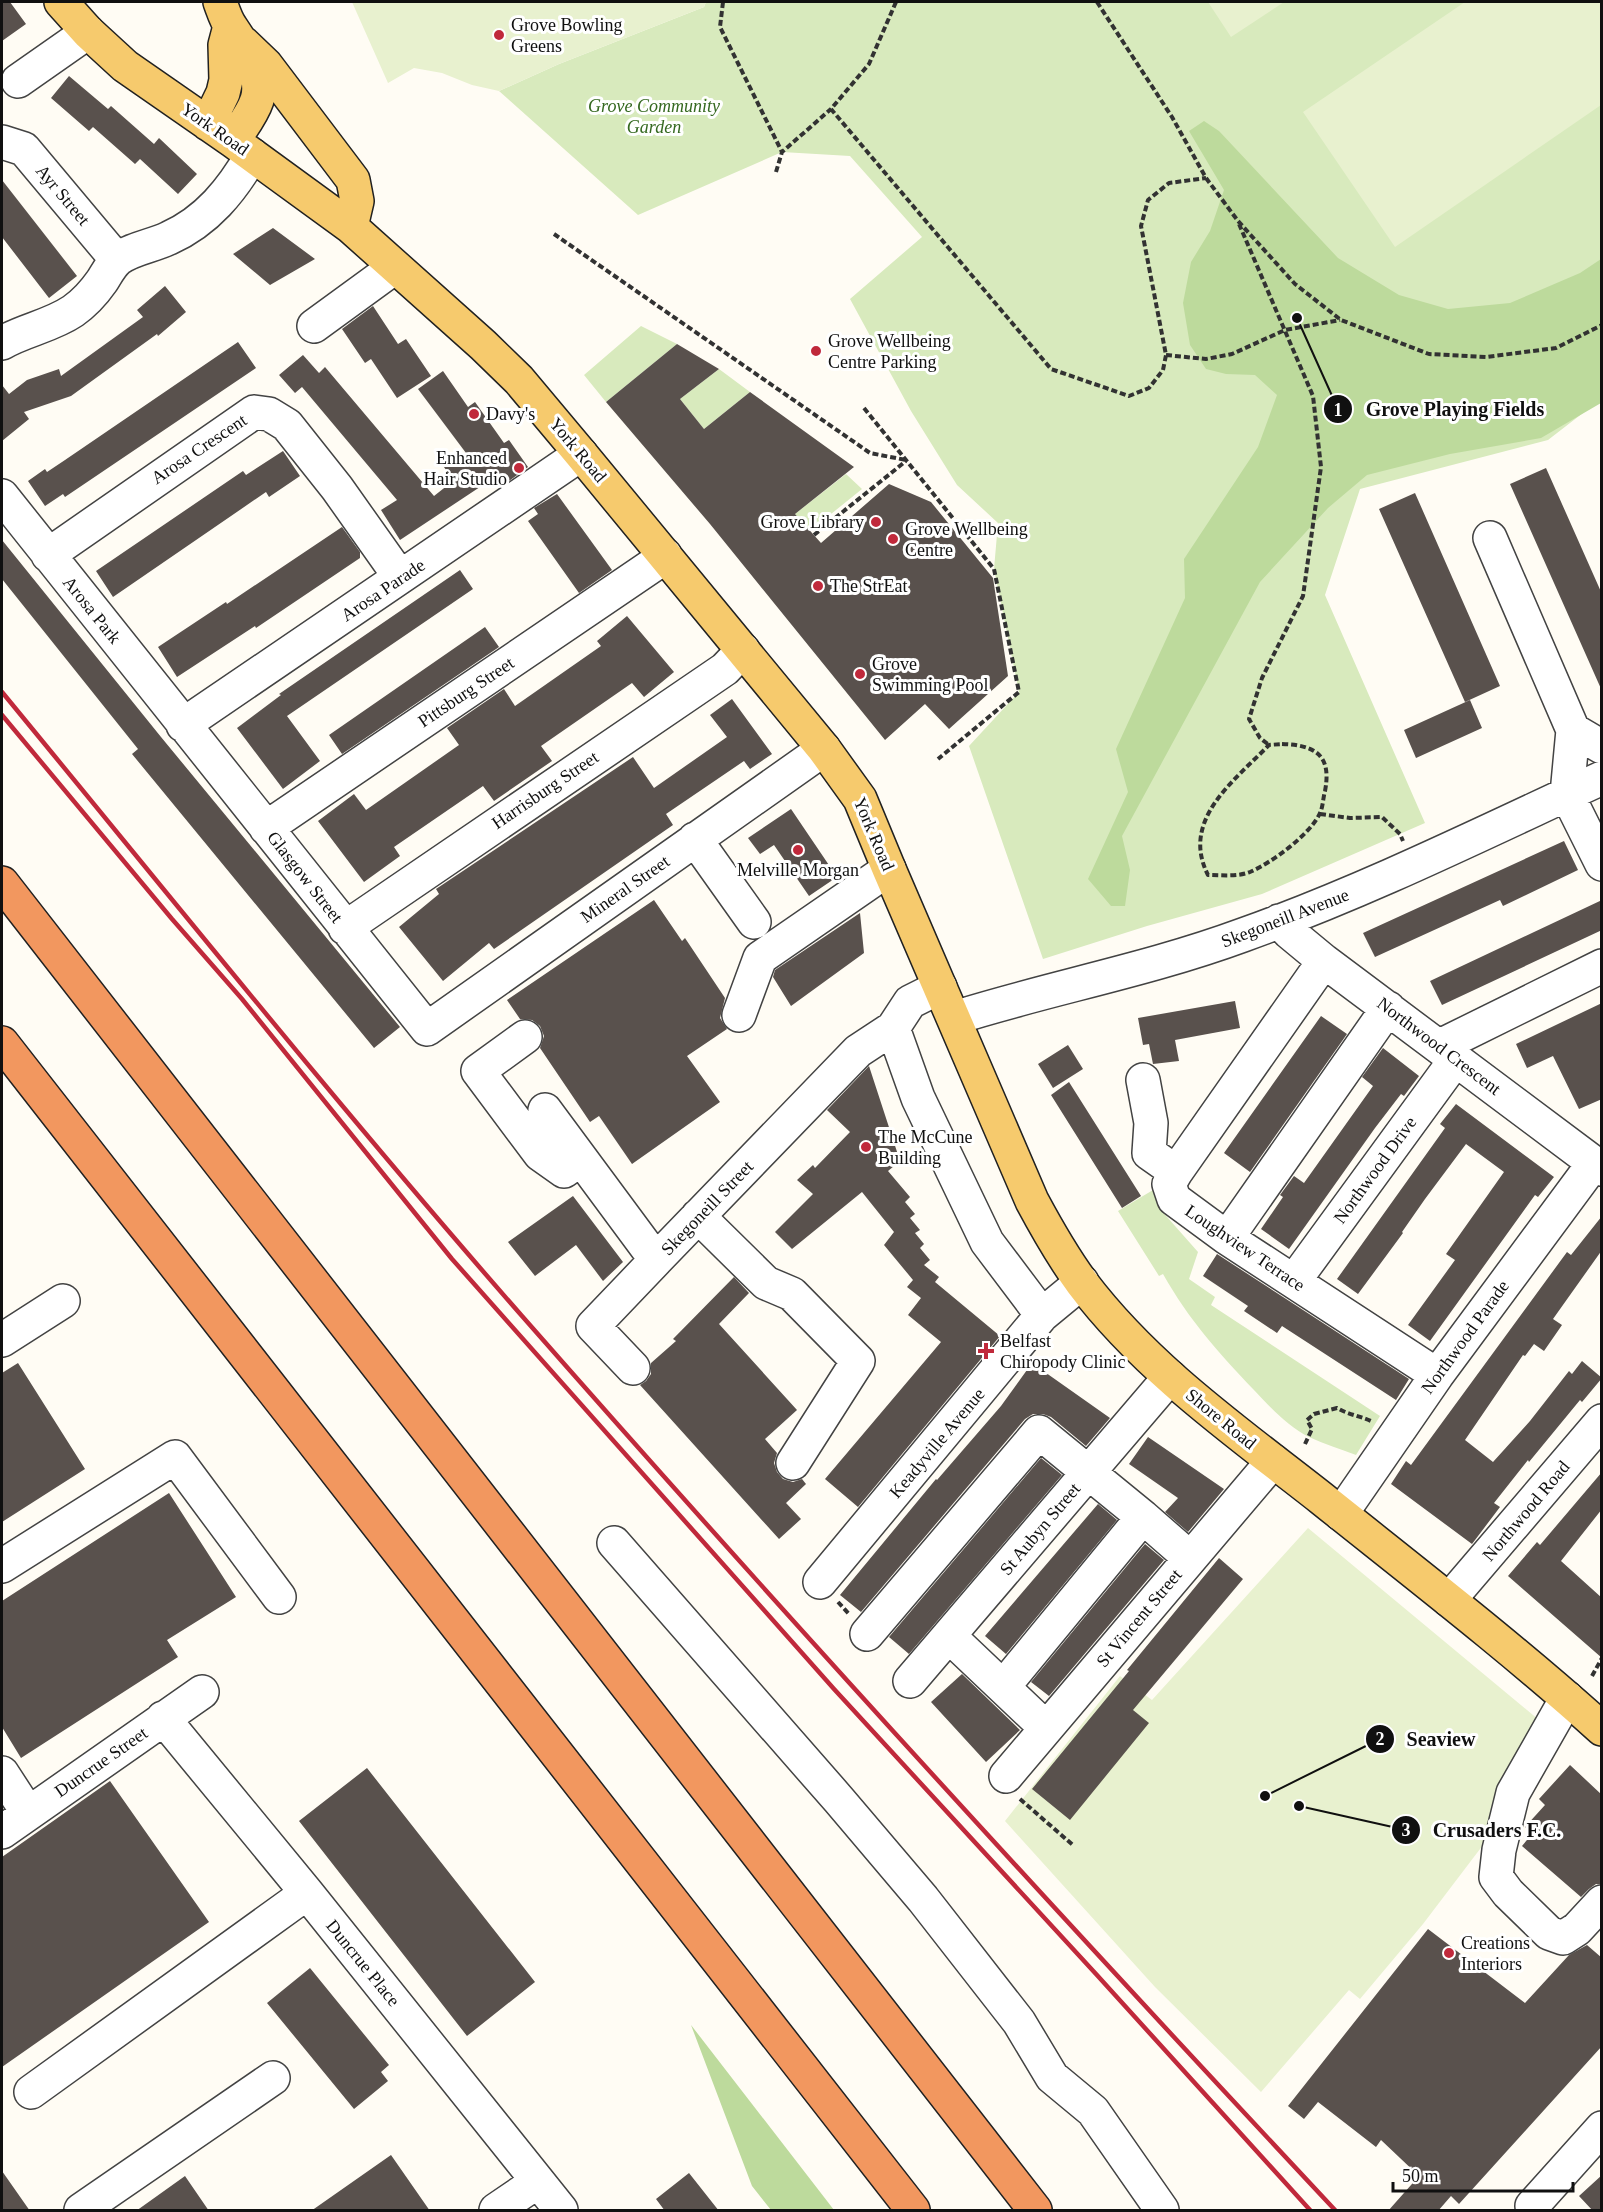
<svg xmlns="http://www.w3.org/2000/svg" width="1603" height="2212" viewBox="0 0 1603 2212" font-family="Georgia,serif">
	<rect width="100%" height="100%" fill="#fffcf4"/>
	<path fill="#d8eabd" d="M706 2H1601V399L1548 440 1360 489 1325 595 1425 823 1262 894 1147 926 1043 959 969 746 1019 692 994 569 998 523 957 485 911 411 850 299 922 237 850 156 782 152 638 215 499 91 559 64 704 7Z
		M641 326 677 344 606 402 584 375Z
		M719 369 750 392 704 429 680 399Z
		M846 474 862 489 810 531 795 514Z
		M1153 1190 1160 1209 1198 1252 1189 1279 1215 1297 1211 1305 1380 1416 1356 1455C1341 1449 1324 1444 1309 1437 1288 1427 1269 1406 1253 1389 1217 1351 1189 1320 1163 1274L1159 1276 1118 1211Z"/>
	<path fill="#bdda9c" d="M1204 121 1219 131 1338 258 1399 295 1448 309 1510 303 1580 273 1601 259V403L1541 438 1450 454 1367 475 1328 508 1260 582 1122 836 1130 870 1125 906H1111L1088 879 1128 792 1116 749 1185 598 1184 559 1258 447 1277 395 1255 375 1226 374 1206 369 1190 345 1183 303 1191 262 1210 231 1224 190 1189 131Z
		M691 2025 834 2210H771L752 2186Z"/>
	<path fill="#e8f1cf" d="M352 2H706L704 7 559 64 499 91 472 85 442 73 414 68 388 83Z
		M1208 2H1284L1231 37Z
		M1465 2H1601V105L1395 247 1303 112Z
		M1308 1528 1545 1725 1499 1824 1423 1924 1360 1999 1349 1990 1261 2092 1155 1987 1005 1821 1120 1676 1152 1700Z"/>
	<path fill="#59514d" d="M2 2H10L26 24 2 41Z
		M69 76 108 109 111 106 154 144 159 138 197 174 178 194 140 159 135 164 93 127 89 131 51 98Z
		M2 180 77 276 49 298 2 237Z
		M273 228 315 259 270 285 233 254Z
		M165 286 186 312 158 336 157 334 71 396 24 412 29 419 2 441V385L9 394 27 380 59 369 61 376 143 317 137 310Z
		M373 306 398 344 406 339 431 376 397 398 371 359 365 363 342 329Z
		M238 342 256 368 65 497 63 494 45 506 28 481 45 469 47 472 65 460Z
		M677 344 719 369 680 399 704 429 750 392 854 467 795 514 821 543 889 484 931 502 993 578 1008 676 949 729 925 704 885 740 710 524 606 402Z
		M303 355 319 373 325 367 434 496 453 481 444 467 466 453 418 389 443 371 468 407 475 402 504 443 509 440 528 467 509 481 505 475 491 485 489 481 400 540 381 510 397 500 302 387 295 393 279 375Z
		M283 451 300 476 269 497 266 492 113 597 96 571 243 471 246 475Z
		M1546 468 1602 594V691L1510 484Z
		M1415 493 1500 686 1465 702 1379 509Z
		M557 494 612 570 579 593 528 521 538 514 534 508Z
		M342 527 360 552V558L256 628 255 626 177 677 158 647 226 602 227 604Z
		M2 540 161 737 400 1027 374 1048 132 754 138 749 2 579Z
		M460 570 473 589 287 716 320 761 283 789 237 728 281 695 279 694Z
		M627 616 674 672 644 697 632 683 541 746 552 761 494 801 483 786 394 847 400 856 364 882 318 821 354 794 366 810 459 745 447 728 504 689 515 706 601 646 597 641Z
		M485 627 499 647 342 754 329 735Z
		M732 699 772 754 750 769 744 761 666 814 673 825 494 949 489 943 443 981 399 927 439 894 436 889 633 757 654 788 727 737 710 715Z
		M1470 700 1482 728 1416 758 1404 730Z
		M791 809 837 877 809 896 774 845 760 854 748 838Z
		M1564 841 1578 870 1503 906 1500 900 1375 957 1363 933Z
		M654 900 682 941 685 938 725 998 720 1018 727 1029 687 1056 720 1102 632 1164 599 1116 590 1122 540 1048 544 1036 540 1026 532 1020 520 1019 507 1000Z
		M1602 900V930L1442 1005 1430 981Z
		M860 913 864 953 791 1006 773 977 775 970Z
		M1235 1001 1240 1028 1175 1040 1179 1061 1153 1064 1149 1044 1143 1045 1138 1018Z
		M1602 1003V1099L1579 1109 1553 1056 1527 1068 1516 1044Z
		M1321 1016 1347 1034 1250 1172 1224 1153Z
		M1068 1045 1083 1069 1053 1088 1038 1064Z
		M1383 1048 1419 1076 1404 1096 1401 1094 1375 1128 1289 1249 1261 1229 1283 1197 1280 1195 1294 1176 1304 1183 1373 1086 1362 1077Z
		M869 1066 900 1161 888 1171 910 1197 905 1202 915 1214 910 1218 920 1230 915 1233 924 1244 920 1248 930 1260 924 1265 939 1277 935 1282 1000 1336 858 1507 825 1479 941 1342 908 1315 921 1298 907 1287 913 1280 884 1245 894 1232 862 1192 792 1249 775 1232 813 1194 797 1180 813 1165 815 1168 850 1132 827 1110Z
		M1069 1082 1141 1196 1122 1208 1051 1095Z
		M1456 1104 1554 1177 1538 1197 1535 1195 1430 1341 1408 1325 1455 1260 1446 1254 1504 1172 1466 1144 1425 1199 1402 1232 1403 1233 1358 1294 1337 1279 1445 1128 1440 1124Z
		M573 1196 623 1262 603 1281 576 1245 535 1276 508 1242Z
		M1602 1216V1250L1553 1319 1562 1325 1544 1351 1534 1344 1525 1356 1523 1355 1465 1440 1493 1462 1530 1421 1569 1371 1572 1374 1582 1361 1602 1378 1582 1402 1580 1400 1529 1462 1528 1460 1494 1503 1500 1507 1472 1544 1391 1484 1406 1461 1411 1465 1567 1252 1571 1255Z
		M1217 1254 1409 1379 1396 1400 1282 1326 1277 1333 1244 1311 1248 1306 1203 1276Z
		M734 1277 749 1293 719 1324 797 1410 765 1439 777 1453 774 1463 777 1472 783 1479 793 1482 802 1479 806 1484 786 1503 801 1519 779 1539 640 1385 646 1381 651 1374V1363L676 1341 673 1339Z
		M18 1363 85 1469 2 1522V1373Z
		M1032 1363 1110 1418 1086 1446 1051 1417 1043 1414H1033L1025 1419 861 1612 840 1595 936 1479 937 1480 1001 1406Z
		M1148 1437 1224 1489 1188 1532 1165 1512 1178 1498 1129 1464Z
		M1041 1458 1062 1475 909 1654 889 1637Z
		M1602 1472V1509L1561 1561 1602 1598V1658L1508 1576 1537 1542 1540 1545Z
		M169 1493 236 1597 167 1640 178 1657 21 1758 2 1727V1601Z
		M1098 1504 1117 1520 1006 1654 985 1636Z
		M1145 1544 1164 1560 1049 1696 1031 1682Z
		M1219 1558 1243 1579 1133 1710 1149 1723 1070 1820 1032 1789 1129 1671 1127 1670Z
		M962 1674 1020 1730 986 1762 931 1702Z
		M1570 1765 1602 1795V1884H1596L1589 1889 1581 1897 1522 1846 1532 1834 1525 1827 1545 1805 1539 1799Z
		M367 1768 535 1982 467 2036 299 1821Z
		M110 1781 209 1922 2 2067V1857Z
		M1428 1929 1525 2003 1569 1955 1587 1945 1602 1958V2046L1459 2204 1451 2196 1438 2211H1388L1419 2176 1381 2140 1376 2147 1318 2102 1304 2119 1288 2106Z
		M310 1968 389 2065 381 2072 388 2081 354 2109 267 2003Z
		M391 2155 430 2211H311Z
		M2 2171 30 2211H2Z
		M689 2173 719 2211H665L656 2199Z
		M1602 2175V2211H1593L1579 2196Z
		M185 2176 209 2211H136Z"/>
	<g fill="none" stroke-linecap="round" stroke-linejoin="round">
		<g stroke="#434343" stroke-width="36">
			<path id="minor" d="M18 81 88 32
				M2 142 24 149 117 260
				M314 326 395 267
				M2 343C24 330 51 326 73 311 83 304 95 291 102 281 107 273 111 265 118 259 133 248 153 246 169 238 207 221 232 190 252 155
				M2 496 427 1029 824 749
				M1490 538 1573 730 1567 794 1602 864
				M48 555 254 412 269 414 287 425 337 488 400 577
				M183 725 581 454
				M1573 730 1602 747
				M266 828 653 565 665 555
				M695 839 754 922
				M1279 921 1289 932 1324 961 1602 1169
				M345 928 725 669 743 650
				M1324 961 1176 1172 1169 1184 1174 1199 1227 1238 1437 1375
				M940 987 910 1002 893 1028 918 1098 987 1242 1042 1315
				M739 1015 760 958 889 869
				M954 1018C1049 988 1148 970 1243 935 1366 891 1483 833 1602 778
				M525 1037 478 1071 540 1154 564 1171 581 1159
				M1440 1046 1602 966
				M1143 1080 1151 1123 1149 1153 1176 1172
				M545 1110 656 1260 858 1051 893 1028
				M698 1216 766 1283 792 1294 858 1361 793 1463
				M1227 1238 1388 1008
				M1294 1281 1456 1059
				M2 1340 63 1301
				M633 1368 593 1326 656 1260
				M1341 1514 1437 1375 1594 1163
				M1143 1517 1190 1558
				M614 1543 839 1800 923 1899 1019 2022 1052 2077 1093 2111 1162 2210
				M2 1566 175 1457 279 1597
				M820 1582 1042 1315 1082 1282
				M1449 1600 1602 1421
				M867 1634 1039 1432 1143 1517 1003 1687
				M949 1636 1046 1728
				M910 1681 1170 1377
				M1567 1698 1513 1793 1499 1850 1496 1877 1508 1893 1549 1933 1563 1938 1577 1929 1602 1902
				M163 1718 307 1893 561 2210
				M2 1773 28 1813
				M1006 1776 1273 1461
				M2 1832 202 1692
				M31 2092 307 1893
				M81 2210 273 2078
				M496 2210 537 2182
				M1536 2210 1532 2206 1602 2128"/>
		</g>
		<g stroke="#212121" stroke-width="36">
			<path id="major" d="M61 2 88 32 125 66 233 141 351 227 483 345 519 380 581 454 824 749 860 799 889 869 1032 1201C1047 1229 1063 1257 1082 1283 1147 1369 1237 1432 1321 1498 1416 1574 1512 1648 1602 1729
				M220 2C223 10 226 20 231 27 244 47 265 75 257 100 252 115 241 128 233 141
				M243 43 266 65 353 180 357 201 351 227
				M208 124 223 93 226 80 225 45 230 26"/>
		</g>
		<g stroke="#212121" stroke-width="36">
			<path id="highway" d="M2 883 1035 2210
				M2 1043 913 2210"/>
		</g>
		<path stroke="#323232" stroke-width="4" stroke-dasharray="6 3" stroke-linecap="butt" d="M723 2 720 27 782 152
			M896 2 869 64 831 109 1051 369 1129 396 1149 388 1163 370 1166 355 1141 226 1148 200 1169 183 1206 178
			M1097 2 1172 117 1206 178 1238 221 1295 284 1341 320 1429 354 1486 357 1556 348 1602 325
			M776 172 782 152 831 109
			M1239 224 1313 396 1321 467 1303 596 1262 678 1249 719 1260 738 1269 745
			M554 234 870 453 906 460
			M1166 355 1206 359 1232 354 1285 330 1340 320
			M864 408 994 569 1019 692 938 759
			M814 535 906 461
			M1282 744C1315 745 1332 755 1325 791 1323 798 1323 807 1320 813 1310 835 1271 863 1250 872 1237 877 1222 875 1208 875 1180 820 1234 781 1269 745Z
			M1320 814 1350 818 1382 817 1400 834 1403 841
			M1305 1444 1312 1429 1307 1420 1314 1414 1337 1408C1349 1415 1361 1416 1373 1422
			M838 1602 849 1614
			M1592 1676 1602 1658
			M1020 1799 1074 1846"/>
		<use href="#minor" stroke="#fff" stroke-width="33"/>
		<use href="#major" stroke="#f6ca6d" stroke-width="33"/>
		<use href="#highway" stroke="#f2975f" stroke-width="33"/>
		<path stroke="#c0293b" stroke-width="4.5" d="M2 692C174 901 343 1112 522 1316 788 1619 1060 1916 1335 2210
			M2 715 172 919 242 999 452 1259 834 1689 1096 1974 1310 2210"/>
	</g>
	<g fill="#c0293b" stroke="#fff" stroke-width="2">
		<circle cx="499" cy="35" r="6"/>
		<circle cx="816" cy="351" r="6"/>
		<circle cx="474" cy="414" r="6"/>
		<circle cx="519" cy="468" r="6"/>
		<circle cx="876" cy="522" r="6"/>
		<circle cx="893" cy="539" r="6"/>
		<circle cx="818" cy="586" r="6"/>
		<circle cx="860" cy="674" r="6"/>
		<circle cx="798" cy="850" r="6"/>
		<circle cx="866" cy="1147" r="6"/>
		<path d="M983 1342h6v6h6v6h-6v6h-6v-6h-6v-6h6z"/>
		<circle cx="1449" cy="1953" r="6"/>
	</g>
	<g text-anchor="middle" stroke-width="6" stroke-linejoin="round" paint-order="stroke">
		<g font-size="18" fill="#101010" stroke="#fff" text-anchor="start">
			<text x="511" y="31">Grove Bowling<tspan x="511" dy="21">Greens</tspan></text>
			<text x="828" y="347">Grove Wellbeing<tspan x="828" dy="21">Centre Parking</tspan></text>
			<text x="486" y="420">Davy's</text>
			<text x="507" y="464" text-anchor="end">Enhanced<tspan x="507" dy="21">Hair Studio</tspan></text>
			<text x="864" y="528" text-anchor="end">Grove Library</text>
			<text x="905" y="535">Grove Wellbeing<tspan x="905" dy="21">Centre</tspan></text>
			<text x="830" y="592">The StrEat</text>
			<text x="872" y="670">Grove<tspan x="872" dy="21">Swimming Pool</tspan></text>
			<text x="798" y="876" text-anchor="middle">Melville Morgan</text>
			<text x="878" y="1143">The McCune<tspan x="878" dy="21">Building</tspan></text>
			<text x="1000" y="1347">Belfast<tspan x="1000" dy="21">Chiropody Clinic</tspan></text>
			<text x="1461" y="1949">Creations<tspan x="1461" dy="21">Interiors</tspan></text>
		</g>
		<g font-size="18" font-style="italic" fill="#356920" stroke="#fff">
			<text x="654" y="112">Grove Community<tspan x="654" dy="21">Garden</tspan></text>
		</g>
		<g font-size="18" fill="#101010" stroke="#fff">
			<text transform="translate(215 129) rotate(35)" y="6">York Road</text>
			<text transform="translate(63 195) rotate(50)" y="6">Ayr Street</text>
			<text transform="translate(199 449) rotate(-34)" y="6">Arosa Crescent</text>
			<text transform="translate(578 450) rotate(50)" y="6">York Road</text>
			<text transform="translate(383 590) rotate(-34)" y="6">Arosa Parade</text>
			<text transform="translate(92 610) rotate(51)" y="6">Arosa Park</text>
			<text transform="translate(466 692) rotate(-34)" y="6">Pittsburg Street</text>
			<text transform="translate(545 790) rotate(-34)" y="6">Harrisburg Street</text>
			<text transform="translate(874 834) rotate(67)" y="6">York Road</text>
			<text transform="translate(305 877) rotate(52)" y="6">Glasgow Street</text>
			<text transform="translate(625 889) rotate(-35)" y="6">Mineral Street</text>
			<text transform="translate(1285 918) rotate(-21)" y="6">Skegoneill Avenue</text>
			<text transform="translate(1439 1046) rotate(37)" y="6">Northwood Crescent</text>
			<text transform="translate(1375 1170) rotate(-54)" y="6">Northwood Drive</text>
			<text transform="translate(707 1208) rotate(-46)" y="6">Skegoneill Street</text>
			<text transform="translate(1245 1248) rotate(34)" y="6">Loughview Terrace</text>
			<text transform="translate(1465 1337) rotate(-54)" y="6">Northwood Parade</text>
			<text transform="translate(1221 1419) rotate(39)" y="6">Shore Road</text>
			<text transform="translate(937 1443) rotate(-50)" y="6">Keadyville Avenue</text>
			<text transform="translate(1526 1511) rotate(-50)" y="6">Northwood Road</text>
			<text transform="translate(1040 1529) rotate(-50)" y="6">St Aubyn Street</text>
			<text transform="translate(1139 1618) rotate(-50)" y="6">St Vincent Street</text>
			<text transform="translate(101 1762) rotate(-35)" y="6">Duncrue Street</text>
			<text transform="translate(363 1963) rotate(51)" y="6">Duncrue Place</text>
		</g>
	</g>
	<path fill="none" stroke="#101010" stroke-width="2" d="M1297 318L1338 409M1265 1796L1380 1739M1299 1806L1406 1830"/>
	<g fill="#101010" stroke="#fff" stroke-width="2">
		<circle cx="1297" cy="318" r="6"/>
		<circle cx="1265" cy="1796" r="6"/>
		<circle cx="1299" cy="1806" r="6"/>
		<circle cx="1338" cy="409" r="15"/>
		<circle cx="1380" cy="1739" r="15"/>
		<circle cx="1406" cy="1830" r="15"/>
	</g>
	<g font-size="18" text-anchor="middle" font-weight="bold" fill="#fff">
		<text x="1338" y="416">1</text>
		<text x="1380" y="1745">2</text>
		<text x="1406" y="1836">3</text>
	</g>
	<g font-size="20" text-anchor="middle" font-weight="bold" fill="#101010" stroke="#fff" stroke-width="6" stroke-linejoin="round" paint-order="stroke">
		<text x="1455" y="416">Grove Playing Fields</text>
		<text x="1441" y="1746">Seaview</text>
		<text x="1497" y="1837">Crusaders F.C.</text>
	</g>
	<rect width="1603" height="2212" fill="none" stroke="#101010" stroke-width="6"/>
	<path d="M1393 2182v9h180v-9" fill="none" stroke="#101010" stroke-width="3"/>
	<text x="1402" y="2182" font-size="18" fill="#101010" stroke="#ffffff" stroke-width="4.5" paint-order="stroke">50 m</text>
</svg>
